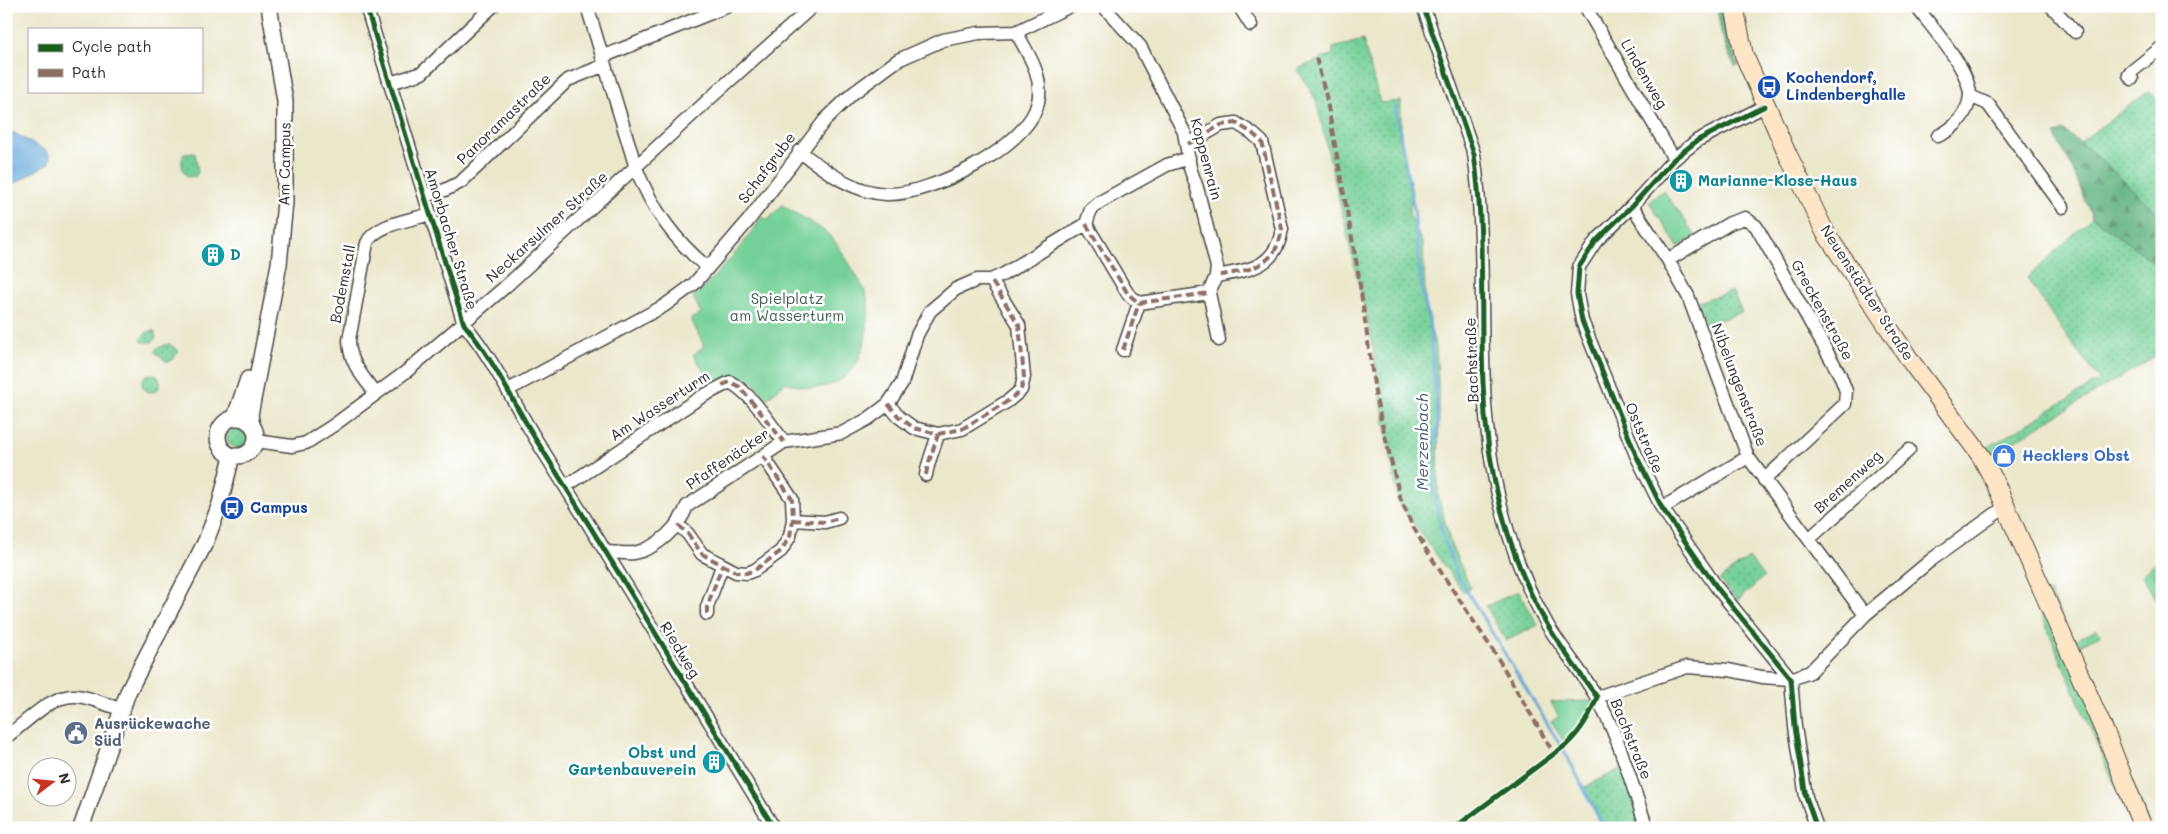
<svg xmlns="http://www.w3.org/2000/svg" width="2168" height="834" viewBox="0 0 2168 834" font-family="Mali,sans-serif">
	<defs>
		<pattern id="grass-dots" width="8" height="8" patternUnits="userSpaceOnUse" patternTransform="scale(1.25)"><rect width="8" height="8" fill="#75d097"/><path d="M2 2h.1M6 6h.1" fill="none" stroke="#60a97b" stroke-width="1.8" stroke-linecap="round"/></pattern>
		<pattern id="forest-firs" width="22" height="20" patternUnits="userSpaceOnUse" patternTransform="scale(1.25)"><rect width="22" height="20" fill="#60b280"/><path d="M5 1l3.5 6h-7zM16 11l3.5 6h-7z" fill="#4f9169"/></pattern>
		<pattern id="cemetery-stones" width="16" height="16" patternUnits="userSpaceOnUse" patternTransform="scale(1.25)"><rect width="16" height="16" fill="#75d097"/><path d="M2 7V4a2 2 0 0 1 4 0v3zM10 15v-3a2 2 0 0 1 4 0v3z" fill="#60a97b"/></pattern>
	</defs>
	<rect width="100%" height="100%" fill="#fff"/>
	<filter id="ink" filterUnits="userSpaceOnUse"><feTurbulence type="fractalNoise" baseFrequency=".02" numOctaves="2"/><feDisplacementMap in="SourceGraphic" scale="10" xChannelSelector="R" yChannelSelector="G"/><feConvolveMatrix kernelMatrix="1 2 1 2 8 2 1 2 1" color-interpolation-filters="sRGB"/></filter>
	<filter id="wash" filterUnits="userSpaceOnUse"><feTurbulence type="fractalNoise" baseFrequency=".0096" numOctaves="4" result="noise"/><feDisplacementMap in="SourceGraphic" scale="20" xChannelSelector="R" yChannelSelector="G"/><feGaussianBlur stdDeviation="1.12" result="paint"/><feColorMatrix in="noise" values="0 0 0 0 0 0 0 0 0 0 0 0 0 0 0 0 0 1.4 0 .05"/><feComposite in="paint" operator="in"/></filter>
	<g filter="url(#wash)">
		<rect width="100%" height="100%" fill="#ebe7cb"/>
		<path fill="url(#grass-dots)" stroke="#507e61" d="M1363 40 1380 103 1401 101V145L1412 193 1409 213 1423 245 1426 313 1436 347 1439 399 1438 495 1451 545 1471 588 1464 593 1398 502 1371 337 1316 100 1297 69 1333 54V48Z
			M2149 91 2162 105V217L2097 156 2079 143Z
			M195 153 198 172 196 176 187 177C182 171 180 161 184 154Z
			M2092 217 2162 268V352L1985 459 1980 452 2100 380 2069 340 2027 278Z
			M1732 291 1742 312 1706 325 1697 302Z
			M154 330 156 338 152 342H142L141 338 146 333Z
			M169 344 179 351 171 361 167 362 155 352 157 348Z
			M142 383a9 9 0 1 1 18 0a9 9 0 1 1-18 0Z
			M227 437a11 11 0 1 1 22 0a11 11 0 1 1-22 0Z
			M1749 558 1764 577 1737 601 1719 580Z
			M1519 591 1538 625 1506 641 1486 606Z
			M2050 591 2072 641 2097 629 2100 635 2074 648 2151 828H2133L2037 605Z
			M1626 766 1649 828H1604L1583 788Z"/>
		<path fill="url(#forest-firs)" stroke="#466e56" d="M1717 6H1729L1734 51 1739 66H1735C1724 48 1719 27 1717 6Z
			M2063 130 2097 156 2162 217V268L2092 217 2070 163 2054 135Z"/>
		<path fill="url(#cemetery-stones)" stroke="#507e61" d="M2162 557V611L2142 575Z"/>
		<path fill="#75d097" stroke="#507e61" d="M1663 190 1696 236 1678 247 1649 202Z
			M782 205C795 214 819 225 830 236 839 245 856 275 863 287 870 301 869 314 867 328 862 376 831 399 786 382L763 402 758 399 763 394 752 380 746 384 727 377 713 383 693 355 704 346 691 319 701 313 693 297C720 273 742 246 762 217L768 220Z
			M1595 701C1588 719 1579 732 1566 745L1551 721 1559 717 1551 702Z"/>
		<path fill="#64a7d8" stroke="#486982" d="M11 131 48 152 50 157 49 163 14 184 6 182V136Z"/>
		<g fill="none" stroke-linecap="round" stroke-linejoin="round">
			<path stroke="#64a7d8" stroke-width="3" d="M1395 106 1414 210 1422 292 1429 319 1438 422 1433 453V492L1444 540 1457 575 1567 756 1604 828"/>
		</g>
	</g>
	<g filter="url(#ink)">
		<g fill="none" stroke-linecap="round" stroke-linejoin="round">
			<g stroke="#484743" stroke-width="15">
				<path id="minor" d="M366 6 464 324C495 361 514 405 540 446 619 572 696 700 774 828
					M587 6 636 168C652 209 674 240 708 268
					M1103 6 1140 46 1184 132 1190 168 1197 188 1217 267 1216 276 1209 293 1219 340
					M1239 6 1251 25
					M1423 6 1474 154C1491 272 1470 394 1502 510 1512 550 1528 591 1548 626 1563 650 1583 673 1597 698 1620 738 1631 784 1647 828
					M1585 6 1674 159
					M1916 6C1932 28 1970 69 1970 96L1988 104 2063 207
					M2051 6 2075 32
					M602 57 728 6
					M2132 79 2129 75 2131 72 2162 47
					M390 83 422 73 493 6
					M1765 106 1698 140 1674 159 1632 206 1596 241 1579 267 1577 294 1582 321 1636 455 1662 508 1718 589 1791 679 1795 727 1806 797 1817 828
					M1938 136C1954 129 1968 114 1970 96
					M1188 144 1221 125 1236 123 1252 133 1262 142 1282 229C1276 268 1249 270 1216 276
					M799 151C826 171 852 192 886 194 929 196 1029 147 1038 102 1044 76 1028 54 1016 32
					M425 196 445 190 461 182 568 80 605 65
					M1632 206 1668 260 1688 296 1748 457 1865 615
					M1086 224 1128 294 1139 303 1209 293
					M1668 260 1730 223 1745 218 1756 226 1840 375 1846 391 1845 404 1764 480
					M1123 350 1139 303
					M508 390 664 306 694 284 748 221 825 120 852 94 898 60 943 40 979 33 1016 32 1070 6
					M376 394C363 377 349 362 349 340L367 243C375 224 412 220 430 214
					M888 404 899 417 914 428 938 434 962 429 1008 401 1021 390 1024 377 1019 325 991 280
					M256 441 292 446 306 443 334 425 407 371 505 287 718 91 813 6
					M926 475C928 461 934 449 938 434
					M566 486 701 397 730 382C753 395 768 421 784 442
					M1662 508 1748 457
					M793 520 825 522 839 518
					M678 525 688 534 702 554 736 572 747 573 755 570 781 551 790 536 793 520 792 499 763 456
					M1809 539 1909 450
					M607 552C615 552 626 554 634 553 658 548 679 527 687 506L784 442 842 433 868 419 888 404 902 383 917 335 930 311 956 289 977 280H991L1004 274 1086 224 1091 209 1100 202 1167 165 1189 158
					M707 614V607L722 566
					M1597 697 1687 667 1729 670 1762 677 1791 679 1810 672 1865 615 1931 560 2005 507
					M6 737C26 723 51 694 76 696 92 697 107 706 122 709"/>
			</g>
			<g stroke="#484743" stroke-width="18">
				<path id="tertiary" d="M235 417 248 379
					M218 437a19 19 0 1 1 38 0a19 19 0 1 1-38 0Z
					M252 425 250 415 279 264 285 202V101L269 6
					M81 828 128 692 206 541 220 504 232 456"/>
			</g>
			<g stroke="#484743" stroke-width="20">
				<path id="secondary" d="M1734 6 1744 55 1788 155 1825 232 1912 363 1981 456 1994 480 2107 737 2143 828"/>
			</g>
			<use href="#minor" stroke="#fff" stroke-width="12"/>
			<use href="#tertiary" stroke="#fff" stroke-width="15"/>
			<use href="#secondary" stroke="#fee5c5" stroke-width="18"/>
			<path stroke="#8d6e63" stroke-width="4" stroke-dasharray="8 4" stroke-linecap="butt" d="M1316 58 1326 96 1358 271 1376 399 1400 497 1411 523 1427 551 1496 655 1554 754
				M1188 144 1221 125 1236 123 1252 133 1262 142 1282 229C1276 268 1249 270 1216 276
				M1086 224 1128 294 1139 303 1209 293
				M1123 350 1139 303
				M722 385 730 382 740 387 784 442
				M888 404 899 417 914 428 938 434 962 429 1008 401 1021 390 1024 377 1019 325 991 280
				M926 475C928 461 934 449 938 434
				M793 520 825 522 839 518
				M678 525 688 534 702 554 736 572 747 573 755 570 781 551 790 536 793 520 792 499 763 456
				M707 614V607L722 566"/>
			<g stroke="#fff" stroke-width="8">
				<path id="cycleway" d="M366 6 464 324C495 361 514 405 540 446 619 572 696 700 774 828
					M1423 6 1474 154C1485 230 1480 306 1483 383 1486 466 1506 554 1548 626 1563 650 1580 674 1597 697 1589 717 1581 731 1566 745L1454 828
					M1765 106 1698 140 1674 159 1632 206 1596 241 1579 267 1577 294 1582 321 1636 455 1662 508 1718 589 1791 679 1795 727 1806 797 1817 828"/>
			</g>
			<use href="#cycleway" stroke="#1b5e20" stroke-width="5"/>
		</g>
	</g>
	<defs>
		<g id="bus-disc" transform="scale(1.25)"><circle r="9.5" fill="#1a4fb4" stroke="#fff"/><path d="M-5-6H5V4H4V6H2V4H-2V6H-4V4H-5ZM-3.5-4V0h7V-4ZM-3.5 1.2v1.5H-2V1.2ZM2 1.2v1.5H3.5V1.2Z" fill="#fff"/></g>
		<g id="building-disc" transform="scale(1.25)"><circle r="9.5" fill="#0f9aa8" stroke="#fff"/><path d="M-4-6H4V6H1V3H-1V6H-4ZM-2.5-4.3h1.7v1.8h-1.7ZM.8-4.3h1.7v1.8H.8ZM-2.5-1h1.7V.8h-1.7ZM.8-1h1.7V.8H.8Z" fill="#fff"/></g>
		<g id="shop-disc" transform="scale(1.25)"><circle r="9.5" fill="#3f7fe0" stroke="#fff"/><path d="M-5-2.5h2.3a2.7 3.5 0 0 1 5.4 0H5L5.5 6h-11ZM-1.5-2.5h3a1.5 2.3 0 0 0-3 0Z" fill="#fff"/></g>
		<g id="civic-disc" transform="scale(1.25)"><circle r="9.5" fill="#5c6f8a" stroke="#fff"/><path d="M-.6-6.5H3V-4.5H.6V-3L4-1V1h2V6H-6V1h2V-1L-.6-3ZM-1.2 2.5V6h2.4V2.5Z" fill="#fff"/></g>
	</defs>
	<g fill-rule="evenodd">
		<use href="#bus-disc" x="1769" y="87"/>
		<use href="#building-disc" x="1681" y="181"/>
		<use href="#building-disc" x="213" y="255"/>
		<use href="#shop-disc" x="2004" y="456"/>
		<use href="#bus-disc" x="232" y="508"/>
		<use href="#civic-disc" x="76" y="733"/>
		<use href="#building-disc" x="714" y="762"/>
	</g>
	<g text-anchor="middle" stroke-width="5" stroke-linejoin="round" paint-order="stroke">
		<g font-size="15" fill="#2b2b2b" stroke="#fff">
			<text transform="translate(1644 74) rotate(60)" y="5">Lindenweg</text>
			<text transform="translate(504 119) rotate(-44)" y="5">Panoramastraße</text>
			<text transform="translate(1206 159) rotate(75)" y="5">Koppenrain</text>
			<text transform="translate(285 164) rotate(-89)" y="5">Am Campus</text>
			<text transform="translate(767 168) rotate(-53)" y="5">Schafgrube</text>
			<text transform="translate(547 227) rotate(-42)" y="5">Neckarsulmer Straße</text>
			<text transform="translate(451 239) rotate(73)" y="5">Amorbacher Straße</text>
			<text transform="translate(343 284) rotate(-79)" y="5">Bodemstall</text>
			<text transform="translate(1867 293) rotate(57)" y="5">Neuenstädter Straße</text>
			<text transform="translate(1822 310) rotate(61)" y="5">Greckenstraße</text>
			<text transform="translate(1472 360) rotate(-92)" y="5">Bachstraße</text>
			<text transform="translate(1739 385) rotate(69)" y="5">Nibelungenstraße</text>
			<text transform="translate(660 406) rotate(-33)" y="5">Am Wasserturm</text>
			<text transform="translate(1644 438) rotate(67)" y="5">Oststraße</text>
			<text transform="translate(728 459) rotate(-34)" y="5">Pfaffenäcker</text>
			<text transform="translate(1848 482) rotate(-42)" y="5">Bremenweg</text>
			<text transform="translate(680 650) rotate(59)" y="5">Riedweg</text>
			<text transform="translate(1631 739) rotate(68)" y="5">Bachstraße</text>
		</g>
		<g font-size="15" font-weight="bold" fill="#164399" stroke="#fff" text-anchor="start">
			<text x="1786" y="83">Kochendorf,<tspan x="1786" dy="17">Lindenberghalle</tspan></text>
			<text x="250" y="513">Campus</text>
		</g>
		<g font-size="15" font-weight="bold" fill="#0d838f" stroke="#fff" text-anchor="start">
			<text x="1698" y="186">Marianne-Klose-Haus</text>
			<text x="230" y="260">D</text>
			<text x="696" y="758" text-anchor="end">Obst und<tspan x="696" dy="17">Gartenbauverein</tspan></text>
		</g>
		<g font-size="15" fill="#415d4b" stroke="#fff">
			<text x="787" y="304">Spielplatz<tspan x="787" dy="17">am Wasserturm</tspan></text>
		</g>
		<g font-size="15" font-weight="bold" fill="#366cbe" stroke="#fff" text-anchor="start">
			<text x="2022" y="461">Hecklers Obst</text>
		</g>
		<g font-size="15" font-weight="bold" fill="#4e5e75" stroke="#fff" text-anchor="start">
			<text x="94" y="729">Ausrückewache<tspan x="94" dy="17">Süd</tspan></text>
		</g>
		<g font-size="16" font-style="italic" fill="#425d70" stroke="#fff">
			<text transform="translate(1422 442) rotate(-90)" y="6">Merzenbach</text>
		</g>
	</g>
	<rect width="2168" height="834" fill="none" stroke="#fff" stroke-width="25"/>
	<rect x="28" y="28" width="175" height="65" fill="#ffffff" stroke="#aaaaaa"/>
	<rect x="38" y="44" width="25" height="8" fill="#1b5e20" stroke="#aaaaaa"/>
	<text x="72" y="52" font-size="15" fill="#2b2b2b">Cycle path</text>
	<rect x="38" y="69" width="25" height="8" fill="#8d6e63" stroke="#aaaaaa"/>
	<text x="72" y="78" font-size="15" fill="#2b2b2b">Path</text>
	<g transform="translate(52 782) rotate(74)"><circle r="24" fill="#ffffff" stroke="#aaaaaa"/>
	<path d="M0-4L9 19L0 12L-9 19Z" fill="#c8321e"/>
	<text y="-8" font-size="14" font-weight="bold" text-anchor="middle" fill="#2b2b2b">N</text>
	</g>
</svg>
